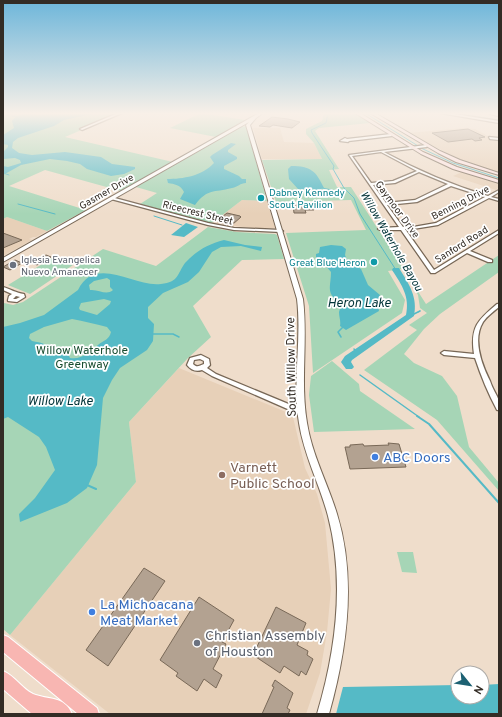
<svg xmlns="http://www.w3.org/2000/svg" width="502" height="717" viewBox="0 0 502 717" font-family="Overpass,sans-serif">
	<rect width="100%" height="100%" fill="#efddcb"/>
	<path fill="#e7d0b8" d="M253 128H280L284 142 314 143 322 159H262Z
		M463 128 475 129 499 142V173L461 160 408 133Z
		M462 172 499 184V187L496 190 453 176Z
		M242 200 267 201 275 228H251L212 223Z
		M7 217 47 231 36 237H33L29 239 32 240 3 256V219Z
		M179 368 286 412 293 417 305 468 317 494 325 523 331 589 327 632 320 673 306 714H110L10 635 136 482 129 422Z"/>
	<path fill="#a6d5b6" d="M3 113H117L82 127 86 128 65 137 173 162 121 191 45 170 9 186 86 210 47 231 7 217 3 219Z
		M201 113 245 120 216 137 170 128Z
		M324 113H355L370 123 319 128 315 131 339 169 329 170 337 187H351L426 304 499 255V272L440 314 424 329 404 354 414 363 442 376 457 396 469 447 499 483V491L437 420 364 370 417 330 409 325 427 313 420 308 418 295 402 269 388 271 405 300 402 313 313 373 309 306 286 233 366 230 351 200 276 202 262 160 322 159 314 143 306 134V129L322 121Z
		M246 126 267 201 242 200 212 223 140 204 157 193 136 187 241 127Z
		M208 227 237 232 275 234 277 235 284 259 242 260 193 306 211 337 188 358 129 422 136 482 10 635 3 629V301L4 303 13 305 23 302 103 249 156 266Z
		M52 258 73 265 30 294 8 285Z
		M332 361 359 384 360 391 415 429 314 432 309 395 311 376Z
		M397 552H413L417 573 402 572Z"/>
	<path fill="#55bac6" fill-rule="evenodd" d="M27 113H36V115L96 113 64 120 54 126 18 138 13 142 12 148 19 153 32 155 65 152 101 157 112 164 135 167V169L124 174 111 176 87 169 80 164 67 161 50 159 21 165 3 175V166L8 167 21 163 20 160 15 158 3 159V152L8 147V145L3 144V135L14 128 12 121C16 115 22 115 27 113Z
		M231 143 236 144 228 150V152L237 157V159L224 166V169L239 176 242 179H246V183C240 183 238 187 232 188 213 193 208 188 195 205L180 199 184 192C181 185 174 184 168 183L167 179C183 179 202 176 214 163L210 157 212 155Z
		M291 166C311 166 316 171 324 188L318 190 298 189 289 179 288 169Z
		M186 223 198 227 184 237 171 235Z
		M224 240 245 245 262 247 261 251 241 246 221 247 212 252 199 272 188 282 163 293 148 307V318L154 324 153 341 147 350 120 368 112 380 103 398 97 465 87 488 67 503 20 522 19 514 35 498 55 470 46 447 39 437 8 417 3 419V327L20 323 44 315 78 290C96 254 135 288 161 284 179 282 177 274 185 263 196 251 208 244 224 240ZM107 278 110 280V287L113 290C106 296 99 289 90 290L89 285 94 281ZM104 299 111 301 110 304 97 315 80 310 79 308 81 303ZM72 319C84 321 95 324 107 327L111 332C109 340 104 340 98 345 89 352 82 360 70 358L68 354 53 352C47 343 42 343 32 341L29 338 30 334 44 327Z
		M331 245 342 246 346 249 345 255 347 260 361 269 368 285 380 295 377 302 379 311 346 330 340 326C341 321 339 317 339 312 340 308 341 307 340 303 325 293 331 287 331 272L325 265 316 260V254L319 253 320 247Z
		M499 684V714H336L343 687 458 685V697H482V685Z"/>
	<g fill="none" stroke-linecap="round" stroke-linejoin="round">
		<path stroke="#55bac6" stroke-width="1" d="M328 113 326 123 311 130 312 133 334 166 333 169 344 188 354 198 360 214 396 270
			M365 113 423 149 453 163 499 178
			M453 113 499 120
			M12 116 18 117
			M3 173 9 175
			M322 188 332 190
			M18 204 55 214
			M154 216 182 225
			M418 312 420 311"/>
		<path stroke="#55bac6" stroke-width="1.5" d="M410 316 420 311
			M153 334H173L179 337
			M341 337 338 332 343 327
			M354 349 357 352
			M360 375 419 417"/>
		<path stroke="#55bac6" stroke-width="2" d="M417 416 429 424 499 503
			M87 485 96 489"/>
		<path fill="#55bac6" fill-rule="evenodd" d="M393 268H399C409 284 418 297 414 316L352 360 351 362 354 367 352 369H346L341 362 345 356 406 315C410 297 402 285 392 270Z"/>
	</g>
	<path fill="#b3a291" stroke="#796958" d="M272 117 288 119 300 122 292 128 273 125 270 127 259 126Z
		M468 129 485 137 479 138 482 140 475 141 472 139 448 142 432 133Z
		M293 205 313 206 314 210H305L306 213H294Z
		M227 213 240 216 241 217 233 224 218 220Z
		M3 233 22 240 3 248Z
		M46 255 51 257 37 265 28 261 34 258 37 260Z
		M15 260 22 263 10 270 3 267Z
		M388 443 399 444 406 467 350 469 345 447H350V445L363 444 364 446 389 445Z
		M144 568 165 581 108 666 86 650Z
		M199 597 234 620 222 642 226 644 213 669 222 675 216 688 204 679 197 691 176 676 178 673 160 660Z
		M276 607 306 623 297 645 308 651 307 655 313 659 306 675 301 671 299 676 284 666 280 673 253 655Z
		M275 680 293 693 287 708 290 710 288 714H262L274 687 272 686Z"/>
	<g fill="none" stroke-linecap="round" stroke-linejoin="round">
		<g stroke="#776756" stroke-width="2.5">
			<path id="minor" d="M118 113H122L82 130 80 129Z
				M440 113H448L499 121V123Z
				M489 113 499 114V116L490 114Z
				M391 134 392 136 349 141 348 142 340 141 345 138 347 139Z
				M489 137 499 138V140L490 139Z
				M426 145 427 147 384 152C417 170 452 185 488 196L499 190V192L491 197 499 199V201L489 198 438 225 413 229H405L434 270 499 230V233L470 251 492 260V262H488L467 253 435 273H431L401 230H380L378 229 380 228 399 227 349 155ZM381 152 417 171 393 181 371 183 352 156ZM419 172 448 184 415 200 386 203 373 185 395 183ZM451 186 485 197 436 223 413 227H403L387 205 417 202Z
				M111 197 208 223 234 228 281 230 283 231 281 232 234 230 208 225 111 199Z
				M3 287C10 289 16 293 24 294L25 297 17 302 8 301V300L9 296 12 294 3 290ZM16 296 20 297 16 299H13Z
				M497 304H499V307C493 312 487 316 483 322 472 340 482 365 490 381 492 388 497 395 499 401 500 404 499 408 499 410H497C488 393 481 376 475 358L444 355 441 353 444 351 474 354C470 327 478 320 497 304Z
				M201 355 209 359 210 365 207 368 216 374 303 410 304 412 303 414H299L212 376 202 370C196 372 191 370 187 365L190 358ZM200 359 204 361V364C199 366 197 368 193 364L194 360Z"/>
		</g>
		<g stroke="#776756" stroke-width="2">
			<path id="tertiary" d="M259 113H263L256 118 250 125 303 299C308 340 300 382 307 423 312 455 328 484 337 514 357 579 347 650 329 714H317C336 650 345 582 328 516 320 485 304 456 299 423 292 382 302 340 297 299L246 125 249 122 3 262V258Z"/>
		</g>
		<g stroke="#776756" stroke-width="2">
			<path id="secondary" d="M355 113H360L423 152 457 167 499 180V183L453 169 421 154Z
				M370 113H375L440 151 460 160 499 173V175L456 162 438 153Z"/>
		</g>
		<g stroke="#fff" stroke-width="2">
			<path id="trunk" d="M3 635 8 637 97 708 99 714H78L3 652Z
				M3 671C15 676 22 689 33 694 48 700 65 696 72 714H32L3 689Z"/>
		</g>
		<use href="#minor" fill="#fff" fill-rule="evenodd"/>
		<use href="#tertiary" fill="#fff" fill-rule="evenodd"/>
		<use href="#secondary" fill="#fde3e2" fill-rule="evenodd"/>
		<use href="#trunk" fill="#f8b6b2" fill-rule="evenodd"/>
	</g>
	<linearGradient id="sky" x2="0" y2="1"><stop stop-color="#6db6da"/><stop offset="0.53" stop-color="#f8f0e8"/><stop offset="1" stop-color="#f8f0e8" stop-opacity="0"/></linearGradient>
	<rect width="502" height="214" fill="url(#sky)"/>
	<g fill="#0f9aa8" stroke="#fff" stroke-width="1.5">
		<circle cx="261" cy="198" r="4"/>
		<circle cx="374" cy="262" r="4"/>
	</g>
	<g fill="#6b7280" stroke="#fff" stroke-width="1.5">
		<circle cx="13" cy="265" r="4"/>
		<circle cx="197" cy="643" r="4"/>
	</g>
	<g fill="#3f7fe0" stroke="#fff" stroke-width="1.5">
		<circle cx="375" cy="457" r="4"/>
		<circle cx="92" cy="612" r="4"/>
	</g>
	<circle fill="#8d6e63" stroke="#fff" stroke-width="1.5" cx="222" cy="475" r="4"/>
	<g text-anchor="middle" stroke-width="3.5" stroke-linejoin="round" paint-order="stroke">
		<g font-size="10" fill="#332c25" stroke="#fff">
			<text transform="translate(106 191) rotate(-30)" y="4">Gasmer Drive</text>
			<text transform="translate(460 202) rotate(-27)" y="4">Benning Drive</text>
			<text transform="translate(398 209) rotate(54)" y="4">Gaymoor Drive</text>
			<text transform="translate(198 212) rotate(14)" y="4">Ricecrest Street</text>
			<text transform="translate(461 244) rotate(-32)" y="4">Sanford Road</text>
		</g>
		<g font-size="10" fill="#0d838f" stroke="#fff" text-anchor="start">
			<text x="269" y="196">Dabney Kennedy<tspan x="269" dy="12">Scout Pavilion</tspan></text>
			<text x="366" y="266" text-anchor="end">Great Blue Heron</text>
		</g>
		<g font-size="10" fill="#5b616d" stroke="#fff" text-anchor="start">
			<text x="21" y="263">Iglesia Evangelica<tspan x="21" dy="12">Nuevo Amanecer</tspan></text>
		</g>
		<g font-size="11" font-style="italic" fill="#003237" stroke="#fff">
			<text transform="translate(392 241) rotate(60)" y="4">Willow Waterhole Bayou</text>
		</g>
		<g font-size="12" fill="#184d2f" stroke="#fff">
			<text x="82" y="354">Willow Waterhole<tspan x="82" dy="14">Greenway</tspan></text>
		</g>
		<g font-size="12" fill="#332c25" stroke="#fff">
			<text transform="translate(291 367) rotate(-91)" y="4">South Willow Drive</text>
		</g>
		<g font-size="13" font-style="italic" fill="#003237" stroke="#fff">
			<text x="359" y="307">Heron Lake</text>
			<text x="60" y="405">Willow Lake</text>
		</g>
		<g font-size="14" fill="#366cbe" stroke="#fff" text-anchor="start">
			<text x="383" y="462">ABC Doors</text>
			<text x="100" y="609">La Michoacana<tspan x="100" dy="16">Meat Market</tspan></text>
		</g>
		<g font-size="14" fill="#785e54" stroke="#fff" text-anchor="start">
			<text x="230" y="472">Varnett<tspan x="230" dy="16">Public School</tspan></text>
		</g>
		<g font-size="14" fill="#5b616d" stroke="#fff" text-anchor="start">
			<text x="205" y="640">Christian Assembly<tspan x="205" dy="16">of Houston</tspan></text>
		</g>
	</g>
	<rect width="502" height="717" fill="none" stroke="#332c25" stroke-width="8"/>
	<g transform="translate(470 685) rotate(120)"><circle r="19" fill="#ffffff" stroke="#adaba8"/>
	<path d="M0-3L7 15L0 10L-7 15Z" fill="#1d6173"/>
	<text y="-6" font-size="11" font-weight="bold" text-anchor="middle" fill="#332c25">N</text>
	</g>
</svg>
